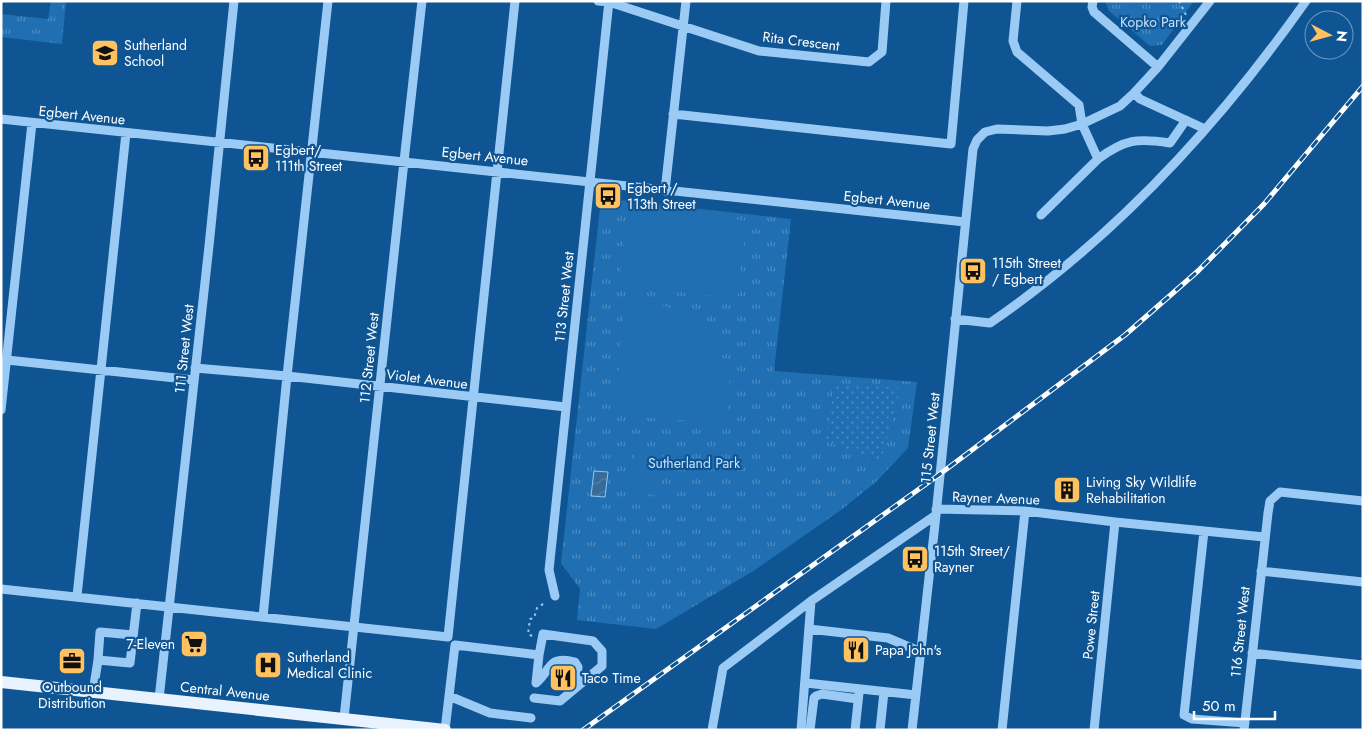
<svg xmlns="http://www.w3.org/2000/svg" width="1364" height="731" viewBox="0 0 1364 731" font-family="Jost,sans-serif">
	<defs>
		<pattern id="grass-tufts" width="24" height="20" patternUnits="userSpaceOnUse" patternTransform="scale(1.25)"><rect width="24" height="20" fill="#206fb2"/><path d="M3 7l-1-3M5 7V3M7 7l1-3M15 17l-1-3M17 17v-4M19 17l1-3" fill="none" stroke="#4d8cc1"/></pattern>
		<pattern id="garden-dots" width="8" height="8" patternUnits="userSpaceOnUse" patternTransform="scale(1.25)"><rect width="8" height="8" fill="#206fb2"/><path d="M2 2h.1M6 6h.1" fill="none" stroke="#4d8cc1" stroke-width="1.8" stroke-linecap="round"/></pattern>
		<pattern id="water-waves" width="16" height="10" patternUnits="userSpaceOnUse" patternTransform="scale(1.25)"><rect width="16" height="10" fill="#386b98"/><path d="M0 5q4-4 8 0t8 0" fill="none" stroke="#5681a7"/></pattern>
	</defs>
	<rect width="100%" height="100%" fill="#0f5593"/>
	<path fill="url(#grass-tufts)" d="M51 1H66L62 44 1 37V14L48 19Z
		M1105 1H1194L1162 45 1150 46 1109 11Z
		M601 198 791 219 774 371 917 382 908 448 877 481 841 510 755 570 656 629 577 620 580 589 561 563Z"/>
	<path fill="url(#garden-dots)" d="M835 383 900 388 881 462 826 441Z"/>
	<path fill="#206fb2" d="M629 206 747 221 737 299 619 284Z
		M625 300 654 304 686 312 711 332 730 373 727 423 621 416 615 408Z
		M635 452 658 454 655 495 631 493Z"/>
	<path fill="url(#water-waves)" stroke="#8cc8f8" d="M594 471 608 472 605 497 591 496Z"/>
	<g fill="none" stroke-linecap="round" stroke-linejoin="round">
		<path stroke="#9bcbf4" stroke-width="2" stroke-dasharray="2.5 4" stroke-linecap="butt" d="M1179 1 1187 17
			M532 636 528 634 530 619 534 618 537 608 546 602"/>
		<path stroke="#9bcbf4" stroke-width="9" d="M598 1 609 2 759 51 869 62 882 52 886 1
			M1017 1 1013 41 1017 52 1079 105 1082 124 1098 159 1041 215
			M1093 1 1092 7 1094 12 1158 67
			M1134 93 1140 99 1205 129
			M673 114 951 144 964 1
			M1 119 965 222
			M1098 159C1125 139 1137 138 1170 143L1186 120
			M665 191 686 1
			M955 319 990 323C1114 238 1220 123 1306 1
			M7 360 194 380
			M195 368 287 376 566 407
			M1 410 32 123
			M936 509 1025 511 1115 522 1264 537
			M1204 531 1184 715 1192 719 1245 723
			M1261 571 1363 582
			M1 589 448 637 515 1
			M77 596 126 133
			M555 596 549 570 609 1
			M263 617 287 376 328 1
			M809 629 888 638 921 652
			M1252 653 1363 665
			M98 660 100 632 133 635
			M536 683C552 669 548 655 575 662L578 667 576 687
			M806 683 916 695
			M93 692 98 660 130 663 137 603
			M449 696 490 713 531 718
			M534 698 560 701 602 666V651L593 641 543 634 539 655
			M159 699 209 246 234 1
			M344 718C372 480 394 240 422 1
			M445 730 455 645 539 655 536 683
			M712 730 723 668 811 601 936 515
			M801 730 811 601
			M810 730 814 698 816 696 822 694 858 699
			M855 730 859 693
			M880 730 884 692
			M912 730 936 515 973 149 977 140 985 132 997 129 1048 131 1065 129 1082 124 1120 106 1134 93 1158 67 1210 1
			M1002 730 1025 511
			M1094 730 1115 522
			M1244 730 1268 513 1270 501 1280 492 1363 501"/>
		<path stroke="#e8f3ff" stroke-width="12" d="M1 682 445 730"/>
		<g stroke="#fff" stroke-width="5">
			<path id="rail" d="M583 730 940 474 1125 335 1198 271 1264 204 1363 86"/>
		</g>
		<use href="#rail" stroke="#0f5593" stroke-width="3" stroke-dasharray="9" stroke-linecap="butt"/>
	</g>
	<defs>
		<g id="school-square" transform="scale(1.4375)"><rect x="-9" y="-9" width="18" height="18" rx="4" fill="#ffc25e" stroke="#0f5593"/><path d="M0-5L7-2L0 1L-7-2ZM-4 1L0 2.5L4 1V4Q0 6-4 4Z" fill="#111"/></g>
		<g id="bus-square" transform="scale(1.4375)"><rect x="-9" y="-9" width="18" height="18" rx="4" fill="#ffc25e" stroke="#0f5593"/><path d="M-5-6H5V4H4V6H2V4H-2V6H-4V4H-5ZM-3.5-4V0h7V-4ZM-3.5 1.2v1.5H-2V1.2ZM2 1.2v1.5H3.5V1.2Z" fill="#111"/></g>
		<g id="building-square" transform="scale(1.4375)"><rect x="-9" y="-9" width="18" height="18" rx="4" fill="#ffc25e" stroke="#0f5593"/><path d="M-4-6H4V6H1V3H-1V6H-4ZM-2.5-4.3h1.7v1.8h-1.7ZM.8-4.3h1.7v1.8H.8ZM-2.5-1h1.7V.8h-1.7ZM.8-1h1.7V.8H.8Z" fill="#111"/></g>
		<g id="supermarket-square" transform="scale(1.4375)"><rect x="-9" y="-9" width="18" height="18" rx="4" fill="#ffc25e" stroke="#0f5593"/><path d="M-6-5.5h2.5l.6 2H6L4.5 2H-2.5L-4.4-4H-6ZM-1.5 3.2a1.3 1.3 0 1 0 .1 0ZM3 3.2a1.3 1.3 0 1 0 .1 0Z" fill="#111"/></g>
		<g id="restaurant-square" transform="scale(1.4375)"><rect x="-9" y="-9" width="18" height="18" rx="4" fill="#ffc25e" stroke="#0f5593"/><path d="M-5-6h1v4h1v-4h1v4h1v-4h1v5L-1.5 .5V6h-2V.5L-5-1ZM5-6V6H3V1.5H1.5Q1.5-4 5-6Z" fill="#111"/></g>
		<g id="office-square" transform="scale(1.4375)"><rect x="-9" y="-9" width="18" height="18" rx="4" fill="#ffc25e" stroke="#0f5593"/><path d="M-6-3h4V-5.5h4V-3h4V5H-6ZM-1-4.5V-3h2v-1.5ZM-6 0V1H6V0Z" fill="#111"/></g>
		<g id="hospital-square" transform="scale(1.4375)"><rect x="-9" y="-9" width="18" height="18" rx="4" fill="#ffc25e" stroke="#0f5593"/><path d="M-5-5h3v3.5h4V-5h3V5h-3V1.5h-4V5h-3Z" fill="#111"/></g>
	</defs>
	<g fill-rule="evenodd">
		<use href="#school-square" x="105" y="53"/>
		<use href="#bus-square" x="256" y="158"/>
		<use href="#bus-square" x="608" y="196"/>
		<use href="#bus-square" x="973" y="271"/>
		<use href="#building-square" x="1067" y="490"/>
		<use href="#bus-square" x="915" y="559"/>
		<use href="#supermarket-square" x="194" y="644"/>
		<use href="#restaurant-square" x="856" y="650"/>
		<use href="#office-square" x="72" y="661"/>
		<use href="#hospital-square" x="268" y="665"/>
		<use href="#restaurant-square" x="563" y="678"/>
	</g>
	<g text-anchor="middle" stroke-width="4.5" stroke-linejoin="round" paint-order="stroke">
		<g font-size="14" fill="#c3e3fe" stroke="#0f5593">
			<text x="1153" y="27">Kopko Park</text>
			<text x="694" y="468">Sutherland Park</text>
		</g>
		<g font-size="14" fill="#fff" stroke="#0f5593">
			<text transform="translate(801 41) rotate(7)" y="5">Rita Crescent</text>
			<text transform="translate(82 115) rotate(6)" y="5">Egbert Avenue</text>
			<text transform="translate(485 156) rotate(6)" y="5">Egbert Avenue</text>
			<text transform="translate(887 200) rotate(6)" y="5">Egbert Avenue</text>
			<text transform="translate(564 297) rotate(-84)" y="5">113 Street West</text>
			<text transform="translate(184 349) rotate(-84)" y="5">111 Street West</text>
			<text transform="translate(369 358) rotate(-84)" y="5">112 Street West</text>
			<text transform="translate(427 379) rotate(7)" y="5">Violet Avenue</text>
			<text transform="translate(930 438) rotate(-84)" y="5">115 Street West</text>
			<text transform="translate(996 498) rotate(2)" y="5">Rayner Avenue</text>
			<text transform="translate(1091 625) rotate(-84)" y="5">Powe Street</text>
			<text transform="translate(1240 632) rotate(-84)" y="5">116 Street West</text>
			<text transform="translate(225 691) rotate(6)" y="5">Central Avenue</text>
		</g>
		<g font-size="14" fill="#fff" stroke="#0f5593" text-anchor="start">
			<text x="124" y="50">Sutherland<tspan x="124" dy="16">School</tspan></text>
			<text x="275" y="155">Egbert/<tspan x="275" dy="16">111th Street</tspan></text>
			<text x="627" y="193">Egbert /<tspan x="627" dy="16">113th Street</tspan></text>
			<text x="992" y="268">115th Street<tspan x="992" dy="16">/ Egbert</tspan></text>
			<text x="1086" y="487">Living Sky Wildlife<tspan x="1086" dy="16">Rehabilitation</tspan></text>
			<text x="934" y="556">115th Street/<tspan x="934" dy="16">Rayner</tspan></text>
			<text x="175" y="649" text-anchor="end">7-Eleven</text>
			<text x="875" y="655">Papa John's</text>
			<text x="287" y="662">Sutherland<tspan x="287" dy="16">Medical Clinic</tspan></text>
			<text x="582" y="683">Taco Time</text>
			<text x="72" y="692" text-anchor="middle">Outbound<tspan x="72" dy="16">Distribution</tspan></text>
		</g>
	</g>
	<rect width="1364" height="731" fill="none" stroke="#ffffff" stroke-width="5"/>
	<g transform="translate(1329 35) rotate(96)"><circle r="24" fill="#0f5593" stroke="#6f99be"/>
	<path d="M0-4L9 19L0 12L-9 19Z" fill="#ffc25e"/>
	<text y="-8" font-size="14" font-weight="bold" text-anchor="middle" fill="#ffffff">N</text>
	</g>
	<path d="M1194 711v8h81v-8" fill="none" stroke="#ffffff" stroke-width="2.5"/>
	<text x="1202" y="711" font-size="15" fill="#ffffff" stroke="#0f5593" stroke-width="4" paint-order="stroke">50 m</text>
</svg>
